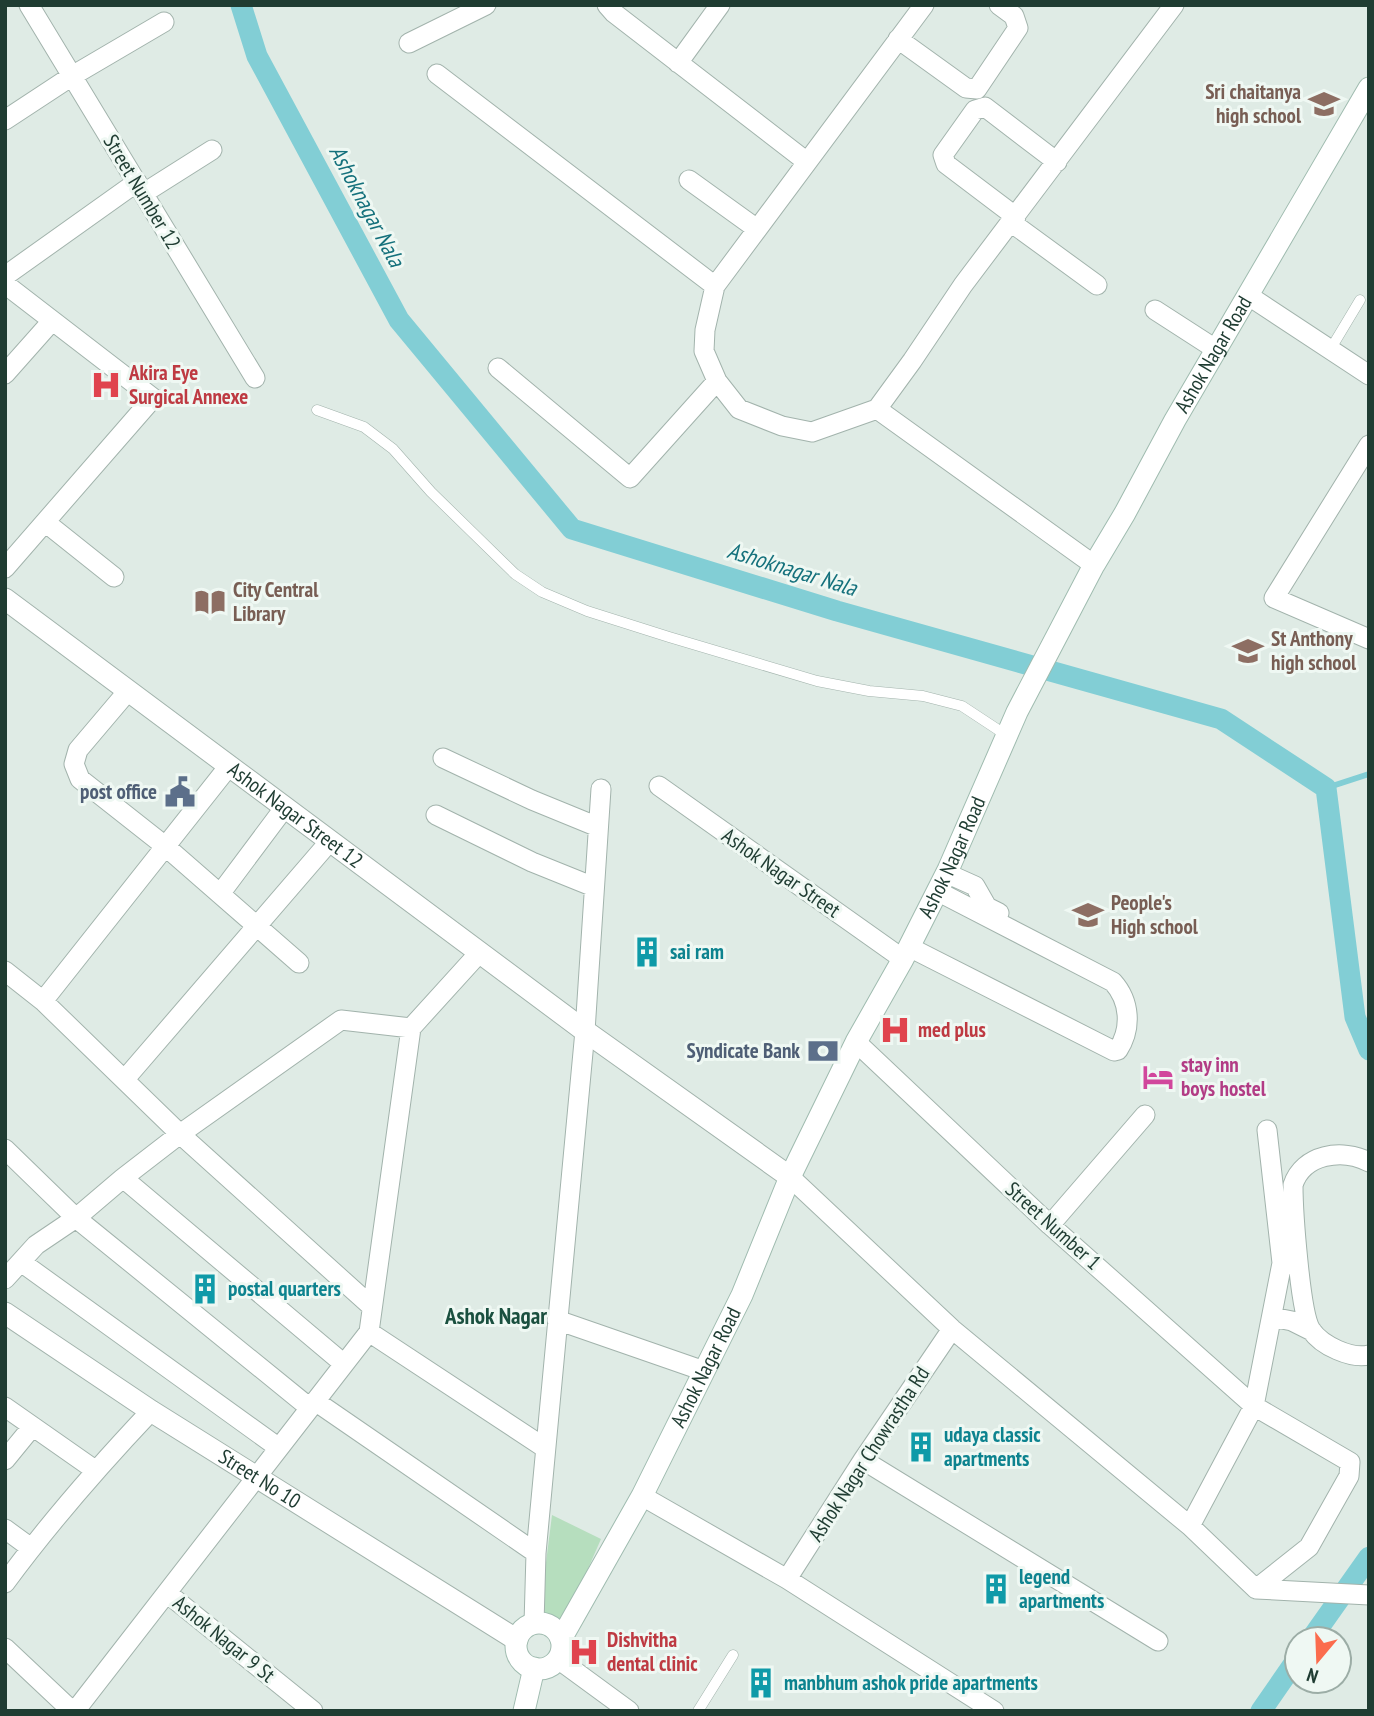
<svg xmlns="http://www.w3.org/2000/svg" width="1374" height="1716" viewBox="0 0 1374 1716" font-family="'PT Sans Narrow',sans-serif">
	<rect width="100%" height="100%" fill="#dfebe5"/>
	<path fill="#b6debe" d="M552 1515 601 1539 563 1626 540 1610Z"/>
	<g fill="none" stroke-linecap="round" stroke-linejoin="round">
		<path stroke="#82ced5" stroke-width="6" d="M1326 788 1369 774"/>
		<path stroke="#82ced5" stroke-width="21" d="M241 5 257 56 399 320 572 529 837 611 1221 719 1326 788 1355 1017 1369 1050
			M1311 1639 1369 1557
			M1261 1711 1297 1659"/>
		<g stroke="#a2b3ac" stroke-width="11">
			<path id="service" d="M1330 350 1360 300
				M317 410 364 427 393 449 431 492 515 574 542 592 587 611 669 637 817 681 869 691 923 696 962 706 1006 735
				M698 1711 733 1655"/>
		</g>
		<g stroke="#a2b3ac" stroke-width="21">
			<path id="minor" d="M29 5 255 378
				M607 5 614 13 807 162
				M924 5 715 286 705 330 704 351 717 381 739 409 782 426 812 432 877 409 912 361 963 285 1174 5
				M898 39 966 88 977 89 1018 28 1014 16 999 5
				M409 43 486 5
				M678 63 720 5
				M437 74 715 286
				M5 120 72 76 164 22
				M689 180 757 229
				M144 193 212 150
				M1016 217 946 164 943 155 975 110 985 107 1057 162
				M1012 223 1097 285
				M5 276 137 182
				M5 284 153 398 5 568
				M1249 296 1369 375
				M1155 310 1217 350
				M498 368 630 478 717 381
				M5 374 52 321
				M877 409 1094 565
				M1369 445 1274 598 1369 639
				M45 522 114 577
				M128 691 78 750 74 764 80 779 165 846 220 894 285 807
				M443 758 532 800 598 827
				M659 786 903 959
				M436 815 532 862 594 887
				M946 873 975 886 987 907 999 913
				M220 894 299 963
				M909 947 1114 1051 1118 1050C1132 1028 1130 1001 1113 982L937 891
				M5 971 43 1001 180 1134 371 1306
				M43 1001 229 766
				M856 1042 1050 1225 1254 1406 1350 1462 1349 1476 1309 1547 1256 1589
				M125 1079 330 841
				M5 1149 76 1218 310 1408
				M1369 1162C1342 1148 1303 1154 1293 1185 1293 1210 1300 1313 1311 1330 1322 1346 1351 1359 1369 1355
				M790 1177 952 1329 1190 1526 1256 1589 1369 1595
				M123 1178 344 1364
				M1050 1225 1145 1115
				M21 1262 279 1448
				M5 1279 36 1245 76 1218 123 1178 180 1134 341 1020 411 1028
				M1272 1317 1292 1321 1312 1331
				M557 1320 704 1371
				M369 1332 545 1448
				M315 1401 536 1553
				M5 1407 95 1470
				M5 1460 32 1427
				M863 1460 1158 1641
				M642 1496 787 1579 994 1711
				M1190 1526 1254 1406 1282 1263 1267 1130
				M5 1529 31 1548
				M787 1579 863 1460 952 1329
				M5 1583C50 1522 99 1466 151 1411
				M167 1593 313 1711
				M534 1624 536 1553 585 1031 601 789
				M5 1648 72 1711
				M558 1659 629 1711
				M75 1711 369 1332 411 1028 480 952"/>
		</g>
		<g stroke="#a2b3ac" stroke-width="23">
			<g id="tertiary">
				<path id="s1" d="M5 599 585 1031 790 1177"/>
				<path id="s2" d="M5 1313 151 1411 517 1640"/>
			</g>
		</g>
		<g stroke="#9fbbaf" stroke-width="23">
			<g id="secondary">
				<circle cx="539" cy="1646" r="23"/>
				<path id="s3" d="M561 1639 642 1496 742 1295 790 1177 856 1042 903 959 948 870 1017 712 1094 565 1125 513 1175 420 1369 88"/>
				<path d="M524 1711 534 1668"/>
			</g>
		</g>
		<use href="#service" stroke="#fff" stroke-width="10"/>
		<use href="#minor" stroke="#fff" stroke-width="19"/>
		<use href="#tertiary" stroke="#fff" stroke-width="21"/>
		<use href="#secondary" stroke="#fff" stroke-width="21"/>
	</g>
	<defs>
		<g id="school-bare" transform="scale(2.415)"><path d="M0-5L7-2L0 1L-7-2ZM-4 1L0 2.5L4 1V4Q0 6-4 4Z" fill="#8d6e63" stroke="#eff8f3" stroke-width="2.5" paint-order="stroke"/></g>
		<g id="hospital-bare" transform="scale(2.415)"><path d="M-5-5h3v3.5h4V-5h3V5h-3V1.5h-4V5h-3Z" fill="#e0444e" stroke="#eff8f3" stroke-width="2.5" paint-order="stroke"/></g>
		<g id="library-bare" transform="scale(2.415)"><path d="M-6-4Q-3-5.5-.7-3.5V5Q-3 3-6 4ZM6-4Q3-5.5 .7-3.5V5Q3 3 6 4Z" fill="#8d6e63" stroke="#eff8f3" stroke-width="2.5" paint-order="stroke"/></g>
		<g id="civic-bare" transform="scale(2.415)"><path d="M-.6-6.5H3V-4.5H.6V-3L4-1V1h2V6H-6V1h2V-1L-.6-3ZM-1.2 2.5V6h2.4V2.5Z" fill="#5c6f8a" stroke="#eff8f3" stroke-width="2.5" paint-order="stroke"/></g>
		<g id="building-bare" transform="scale(2.415)"><path d="M-4-6H4V6H1V3H-1V6H-4ZM-2.5-4.3h1.7v1.8h-1.7ZM.8-4.3h1.7v1.8H.8ZM-2.5-1h1.7V.8h-1.7ZM.8-1h1.7V.8H.8Z" fill="#0f9aa8" stroke="#eff8f3" stroke-width="2.5" paint-order="stroke"/></g>
		<g id="bank-bare" transform="scale(2.415)"><path d="M-6-4H6V4H-6ZM0-2.3a2.3 2.3 0 1 0 0 4.6a2.3 2.3 0 1 0 0-4.6Z" fill="#5c6f8a" stroke="#eff8f3" stroke-width="2.5" paint-order="stroke"/></g>
		<g id="hotel-bare" transform="scale(2.415)"><path d="M-6-4.5h1.5V1H6V5H4.5V3h-9V5H-6ZM-4 0a1.8 1.8 0 1 1 3.6 0ZM.5 0V-2.5h3Q6-2.5 6 0Z" fill="#d1479c" stroke="#eff8f3" stroke-width="2.5" paint-order="stroke"/></g>
	</defs>
	<g fill-rule="evenodd">
		<use href="#school-bare" x="1324" y="104"/>
		<use href="#hospital-bare" x="106" y="385"/>
		<use href="#library-bare" x="210" y="602"/>
		<use href="#school-bare" x="1248" y="651"/>
		<use href="#civic-bare" x="180" y="792"/>
		<use href="#school-bare" x="1088" y="915"/>
		<use href="#building-bare" x="647" y="952"/>
		<use href="#hospital-bare" x="895" y="1030"/>
		<use href="#bank-bare" x="823" y="1051"/>
		<use href="#hotel-bare" x="1158" y="1077"/>
		<use href="#building-bare" x="205" y="1289"/>
		<use href="#building-bare" x="921" y="1447"/>
		<use href="#building-bare" x="996" y="1589"/>
		<use href="#hospital-bare" x="584" y="1652"/>
		<use href="#building-bare" x="761" y="1683"/>
	</g>
	<g text-anchor="middle" stroke-width="6" stroke-linejoin="round" paint-order="stroke">
		<g font-size="21" font-weight="bold" fill="#785e54" stroke="#eff8f3" text-anchor="start">
			<text x="1301" y="99" text-anchor="end">Sri chaitanya<tspan x="1301" dy="24">high school</tspan></text>
			<text x="233" y="597">City Central<tspan x="233" dy="24">Library</tspan></text>
			<text x="1271" y="646">St Anthony<tspan x="1271" dy="24">high school</tspan></text>
			<text x="1111" y="910">People's<tspan x="1111" dy="24">High school</tspan></text>
		</g>
		<g font-size="21" fill="#1f3c32" stroke="#eff8f3">
			<text transform="translate(142 192) rotate(59)" y="7">Street Number 12</text>
			<text dy="7" stroke="none"><textPath href="#s3" startOffset="1442">Ashok Nagar Road</textPath></text>
			<text dy="7" stroke="none"><textPath href="#s1" startOffset="362">Ashok Nagar Street 12</textPath></text>
			<text dy="7" stroke="none"><textPath href="#s3" startOffset="875">Ashok Nagar Road</textPath></text>
			<text transform="translate(781 873) rotate(35)" y="7">Ashok Nagar Street</text>
			<text transform="translate(1053 1226) rotate(42)" y="7">Street Number 1</text>
			<text dy="7" stroke="none"><textPath href="#s3" startOffset="308">Ashok Nagar Road</textPath></text>
			<text transform="translate(869 1454) rotate(-57)" y="7">Ashok Nagar Chowrastha Rd</text>
			<text dy="7" stroke="none"><textPath href="#s2" startOffset="304">Street No 10</textPath></text>
			<text transform="translate(224 1639) rotate(39)" y="7">Ashok Nagar 9 St</text>
		</g>
		<g font-size="21" font-weight="bold" fill="#be3a42" stroke="#eff8f3" text-anchor="start">
			<text x="129" y="380">Akira Eye<tspan x="129" dy="24">Surgical Annexe</tspan></text>
			<text x="918" y="1037">med plus</text>
			<text x="607" y="1647">Dishvitha<tspan x="607" dy="24">dental clinic</tspan></text>
		</g>
		<g font-size="21" font-weight="bold" fill="#4e5e75" stroke="#eff8f3" text-anchor="end">
			<text x="157" y="799">post office</text>
			<text x="800" y="1058">Syndicate Bank</text>
		</g>
		<g font-size="21" font-weight="bold" fill="#0d838f" stroke="#eff8f3" text-anchor="start">
			<text x="670" y="959">sai ram</text>
			<text x="228" y="1296">postal quarters</text>
			<text x="944" y="1442">udaya classic<tspan x="944" dy="24">apartments</tspan></text>
			<text x="1019" y="1584">legend<tspan x="1019" dy="24">apartments</tspan></text>
			<text x="784" y="1690">manbhum ashok pride apartments</text>
		</g>
		<g font-size="21" font-weight="bold" fill="#b23c85" stroke="#eff8f3" text-anchor="start">
			<text x="1181" y="1072">stay inn<tspan x="1181" dy="24">boys hostel</tspan></text>
		</g>
		<g font-size="23" font-style="italic" fill="#15717c" stroke="#eff8f3">
			<text transform="translate(367 206) rotate(62)" y="8">Ashoknagar Nala</text>
			<text transform="translate(792 569) rotate(17)" y="8">Ashoknagar Nala</text>
		</g>
		<g font-size="23" font-weight="bold" fill="#1a503f" stroke="#eff8f3">
			<text x="496" y="1324">Ashok Nagar</text>
		</g>
	</g>
	<rect width="1374" height="1716" fill="none" stroke="#1f3c32" stroke-width="14"/>
	<g transform="translate(1318 1660) rotate(199)"><circle r="33" fill="#eff8f3" stroke="#9cada6" stroke-width="2"/>
	<path d="M0-5L12 26L0 18L-12 26Z" fill="#fb6c4d"/>
	<text y="-10" font-size="19" font-weight="bold" text-anchor="middle" fill="#1f3c32">N</text>
	</g>
</svg>
